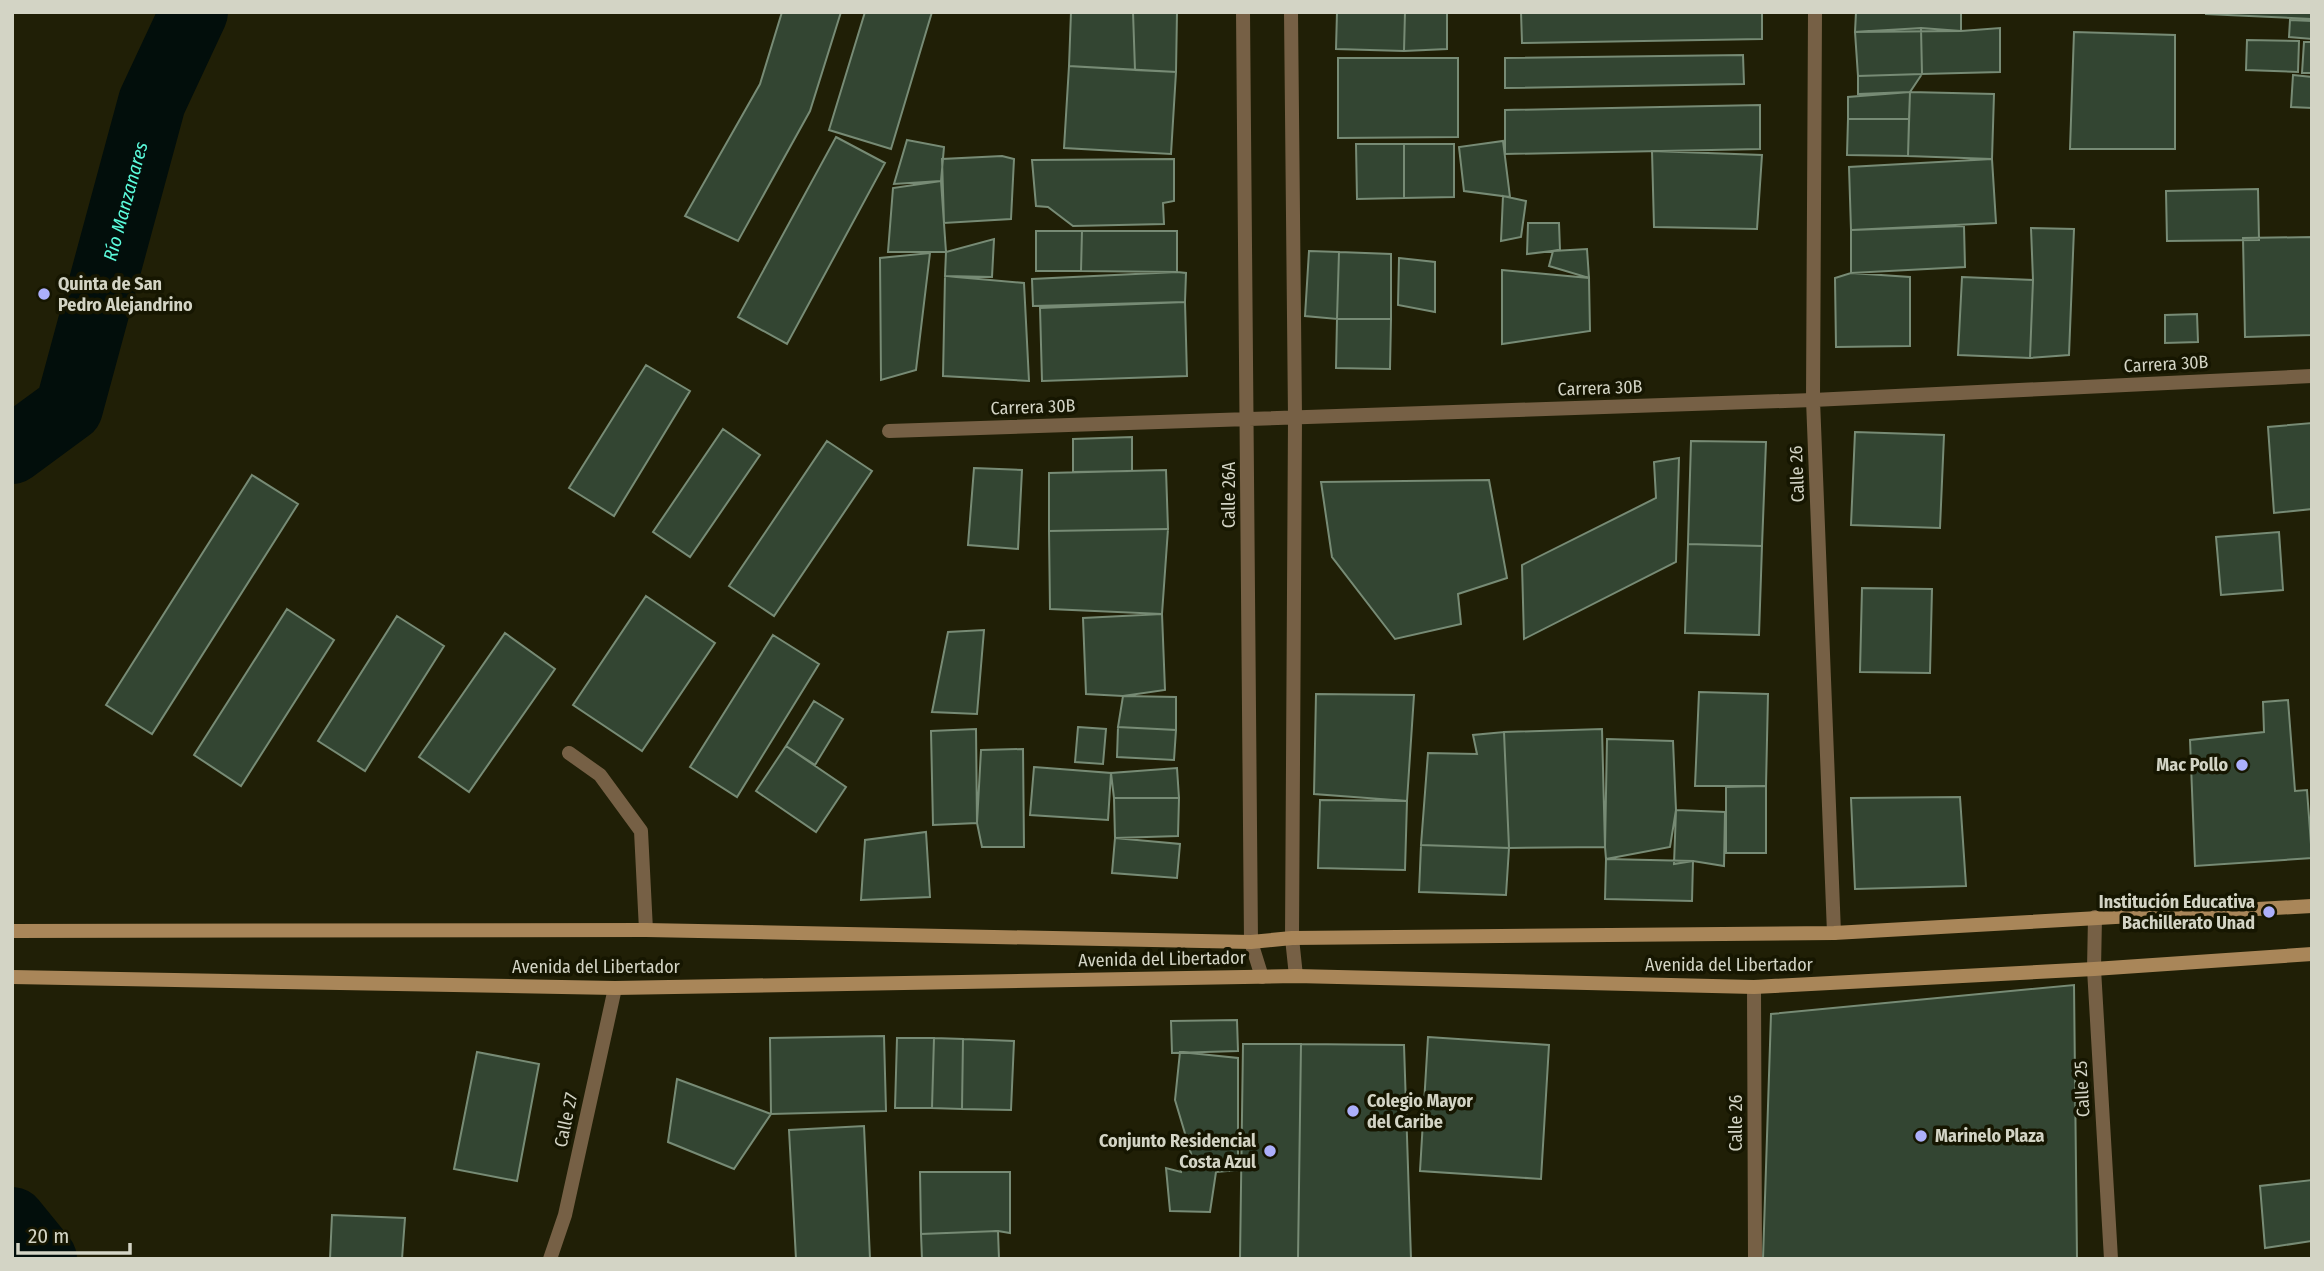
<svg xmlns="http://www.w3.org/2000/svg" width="2324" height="1271" viewBox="0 0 2324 1271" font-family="'Fira Sans Condensed',sans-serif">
	<rect width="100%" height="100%" fill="#201f06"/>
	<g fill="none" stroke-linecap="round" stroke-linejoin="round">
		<g stroke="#020e0b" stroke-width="68">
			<path id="s1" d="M12 450 69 408 152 102 194 12"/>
			<path d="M12 1221 43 1259"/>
		</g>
	</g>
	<path fill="#334532" stroke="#778b75" stroke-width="2" d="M782 12H841L810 111 738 241 685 216 760 84Z
		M865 12H932L891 149 829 130Z
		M1071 12H1133L1135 70 1069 66Z
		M1133 12H1177L1176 72 1135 70Z
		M1337 12H1405L1404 51 1336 49Z
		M1405 12H1447V49L1404 51Z
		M1521 12H1762V39L1522 43Z
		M1856 12H1961V31L1855 32Z
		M2206 12H2312V19L2206 14Z
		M2290 20 2312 21V39L2289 37Z
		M1921 28 1961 31 2000 28V72L1922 74Z
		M1921 28 1922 74 1858 76 1855 32Z
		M2074 32 2175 35V149H2070Z
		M2247 40 2299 41 2298 72 2246 70Z
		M2304 42H2312V73H2302Z
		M1743 55 1744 84 1505 88V58Z
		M1338 58H1458V137L1338 138Z
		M1069 66 1176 72 1171 154 1064 148Z
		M1922 74 1910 92 1858 94V76Z
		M2293 75 2312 77V108L2291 107Z
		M1910 92 1994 94 1992 159 1908 156Z
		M1910 92 1909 119H1848V97Z
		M1760 105V149L1505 154V110Z
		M1848 119H1909L1908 156 1847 155Z
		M836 137 885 163 787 344 738 317Z
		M907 140 944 147 941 181 894 184Z
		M1503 141 1510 197 1464 191 1459 147Z
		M1356 144H1404V198L1357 199Z
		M1404 144H1454V197L1404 198Z
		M1652 151 1762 155 1757 229 1654 227Z
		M1002 156 1014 159 1011 219 944 223 942 159Z
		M1174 159V201L1163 203 1164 224 1073 226 1048 207 1036 206 1032 160Z
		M1992 159 1996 223 1851 230 1849 167Z
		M941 181 946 252H888L893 188Z
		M2258 189 2259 240 2167 241 2166 191Z
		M1503 196 1526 201 1521 237 1501 241Z
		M1528 223H1559L1560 250 1527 254Z
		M1964 226 1965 267 1851 273V230Z
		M2031 228 2074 229 2069 355 2030 358 2033 280Z
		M1036 231H1082L1081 271H1036Z
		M1082 231H1177V272L1081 271Z
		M2312 237V335L2245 337 2243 238Z
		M994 239 992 277 945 276 946 252Z
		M1587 249 1589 278 1549 266 1553 251Z
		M1309 251 1339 252 1337 319 1305 316Z
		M1339 252 1391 254V319H1337Z
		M930 253 916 370 881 380 880 258Z
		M1399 258 1435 262V312L1398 305Z
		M1502 270 1589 278 1590 331 1502 344Z
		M1177 272 1186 273 1185 302 1033 306 1032 279Z
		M1851 273 1910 277V346L1836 347 1835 278Z
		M945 276 1024 283 1029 381 943 376Z
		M1962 277 2033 280 2030 358 1958 355Z
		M1185 302 1187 376 1042 381 1040 308Z
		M2197 314 2198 342 2165 343V315Z
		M1337 319H1391L1390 369 1336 368Z
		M646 365 690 391 614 516 569 488Z
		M2312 423V509L2274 513 2268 427Z
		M723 429 760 455 690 557 653 532Z
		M1855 432 1944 435 1940 528 1851 525Z
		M1132 437V471L1073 472V439Z
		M827 441 872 471 774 616 729 586Z
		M1691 441 1766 442 1762 546 1688 544Z
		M1679 458 1676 562 1524 639 1522 565 1656 498 1654 462Z
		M974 468 1022 470 1018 549 968 545Z
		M1166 470 1168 529 1049 531V473Z
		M252 475 298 504 152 734 106 705Z
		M1489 480 1507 578 1458 594 1461 624 1395 639 1332 557 1321 482Z
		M1168 529 1162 614 1050 609 1049 531Z
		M2279 532 2283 590 2221 595 2216 537Z
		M1688 544 1762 546 1759 635 1685 633Z
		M1862 588 1932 589 1930 673 1860 672Z
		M646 596 715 643 642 751 573 705Z
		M287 609 334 640 241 786 194 755Z
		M1162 614 1165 690 1123 696 1086 694 1083 618Z
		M397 616 444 646 365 771 318 741Z
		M984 630 977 714 932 712 948 632Z
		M505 633 555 669 469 792 419 757Z
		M773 635 819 664 737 797 690 767Z
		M1699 692 1768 694 1766 786H1695Z
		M1316 694 1414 695 1407 801 1314 794Z
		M1123 696 1176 697V730L1118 727Z
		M2288 700 2295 791 2307 790 2312 858 2195 866 2190 740 2264 732 2263 702Z
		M814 701 843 719 815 765 786 746Z
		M1078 727 1106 729 1103 764 1075 762Z
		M1118 727 1176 730 1174 760 1117 757Z
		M976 729 977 823 933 825 931 731Z
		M1602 729 1605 847 1509 848 1504 732Z
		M1504 732 1509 848 1421 845 1428 753 1477 754 1473 735Z
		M1607 739 1673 741 1676 810 1670 847 1606 859 1605 847Z
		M786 746 846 787 816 832 756 791Z
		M1023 749 1024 847H982L977 823 981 750Z
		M1034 767 1111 773 1108 820 1030 815Z
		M1177 768 1179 798H1114L1111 773Z
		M1766 786V853H1726V787Z
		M1960 797 1966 886 1855 889 1851 798Z
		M1114 798H1179L1178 836 1115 838Z
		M1320 800 1407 801 1405 870 1318 868Z
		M1676 810 1725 812 1724 866 1693 861 1674 864Z
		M926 832 930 897 861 900 865 840Z
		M1115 838 1180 844 1177 878 1112 873Z
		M1421 845 1509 848 1506 895 1419 892Z
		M1606 859 1693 861 1692 901 1605 899Z
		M2074 985 2077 1259H1763L1771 1014Z
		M1237 1020 1238 1051 1172 1053 1171 1021Z
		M884 1036 886 1111 771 1114 770 1038Z
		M1428 1037 1549 1045 1541 1179 1420 1171Z
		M897 1038H934L932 1108H895Z
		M934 1038 963 1039 962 1109 932 1108Z
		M963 1039 1014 1041 1011 1110 962 1109Z
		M1243 1044H1301L1298 1259H1240Z
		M1301 1044 1404 1045 1411 1259H1298Z
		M477 1052 539 1064 517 1181 454 1169Z
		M1180 1052 1238 1058V1170L1216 1172 1210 1212 1170 1211 1166 1168 1181 1172 1180 1157 1195 1167 1175 1100Z
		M677 1079 771 1114 734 1169 668 1142Z
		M864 1126 870 1259H796L789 1130Z
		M920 1172H1010V1233L998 1231 921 1234Z
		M2312 1180V1241L2265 1248 2260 1186Z
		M332 1215 405 1218 402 1259H330Z
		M998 1231 999 1259H922L921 1234Z"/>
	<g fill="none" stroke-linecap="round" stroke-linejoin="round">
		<path stroke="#766045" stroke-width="14" d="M569 753 600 775 641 831 646 930"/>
		<path stroke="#766045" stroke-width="14" d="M1243 12 1251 942 1262 977
			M1291 12 1295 418 1292 938 1296 976
			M1815 12 1813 400 1834 933
			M889 431 1813 400 2312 376
			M2095 917 2094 969 2111 1259
			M1754 987 1755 1259
			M550 1259 565 1215 615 988"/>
		<path stroke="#a98659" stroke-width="14" d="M12 931 646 930 1251 942 1292 938 1834 933 2312 906
			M12 977 615 988 1296 976 1754 987 2094 969 2312 954"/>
	</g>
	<g fill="#acaffb" stroke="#161601" stroke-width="2.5">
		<circle cx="44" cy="294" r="7"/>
		<circle cx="2242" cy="765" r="7"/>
		<circle cx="2269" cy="912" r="7"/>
		<circle cx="1353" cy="1111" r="7"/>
		<circle cx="1921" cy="1136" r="7"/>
		<circle cx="1270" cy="1151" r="7"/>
	</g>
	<g text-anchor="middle" stroke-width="7" stroke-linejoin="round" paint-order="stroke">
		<g font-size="18" font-weight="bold" fill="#d3d4c5" stroke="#161601" text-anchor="start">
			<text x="58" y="290">Quinta de San<tspan x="58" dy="21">Pedro Alejandrino</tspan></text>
			<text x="2228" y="771" text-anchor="end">Mac Pollo</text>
			<text x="2255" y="908" text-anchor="end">Institución Educativa<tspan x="2255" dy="21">Bachillerato Unad</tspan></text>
			<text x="1367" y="1107">Colegio Mayor<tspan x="1367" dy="21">del Caribe</tspan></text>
			<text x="1935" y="1142">Marinelo Plaza</text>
			<text x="1256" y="1147" text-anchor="end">Conjunto Residencial<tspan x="1256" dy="21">Costa Azul</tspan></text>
		</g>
		<g font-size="18" fill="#d3d4c5" stroke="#161601">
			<text transform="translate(2166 364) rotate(-3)" y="6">Carrera 30B</text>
			<text transform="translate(1600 388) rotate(-2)" y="6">Carrera 30B</text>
			<text transform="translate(1033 407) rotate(-2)" y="6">Carrera 30B</text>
			<text transform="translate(1797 474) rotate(-92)" y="6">Calle 26</text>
			<text transform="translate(1229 495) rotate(-90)" y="6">Calle 26A</text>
			<text transform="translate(1162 959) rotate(-1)" y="6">Avenida del Libertador</text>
			<text x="1729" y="971">Avenida del Libertador</text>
			<text x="596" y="973">Avenida del Libertador</text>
			<text transform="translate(2082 1089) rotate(-93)" y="6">Calle 25</text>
			<text transform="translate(566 1120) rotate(-78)" y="6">Calle 27</text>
			<text transform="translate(1736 1123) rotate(-90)" y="6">Calle 26</text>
		</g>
		<g font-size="19" font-style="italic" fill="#5bfadb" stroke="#161601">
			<text dy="7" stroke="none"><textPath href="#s1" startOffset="285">Río Manzanares</textPath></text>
		</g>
	</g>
	<rect width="2324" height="1271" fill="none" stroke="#d3d4c5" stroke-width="28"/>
	<path d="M18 1243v10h112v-10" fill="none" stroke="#d3d4c5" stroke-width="3.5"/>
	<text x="28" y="1243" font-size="21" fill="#d3d4c5" stroke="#161601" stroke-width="5" paint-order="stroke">20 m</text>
</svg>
